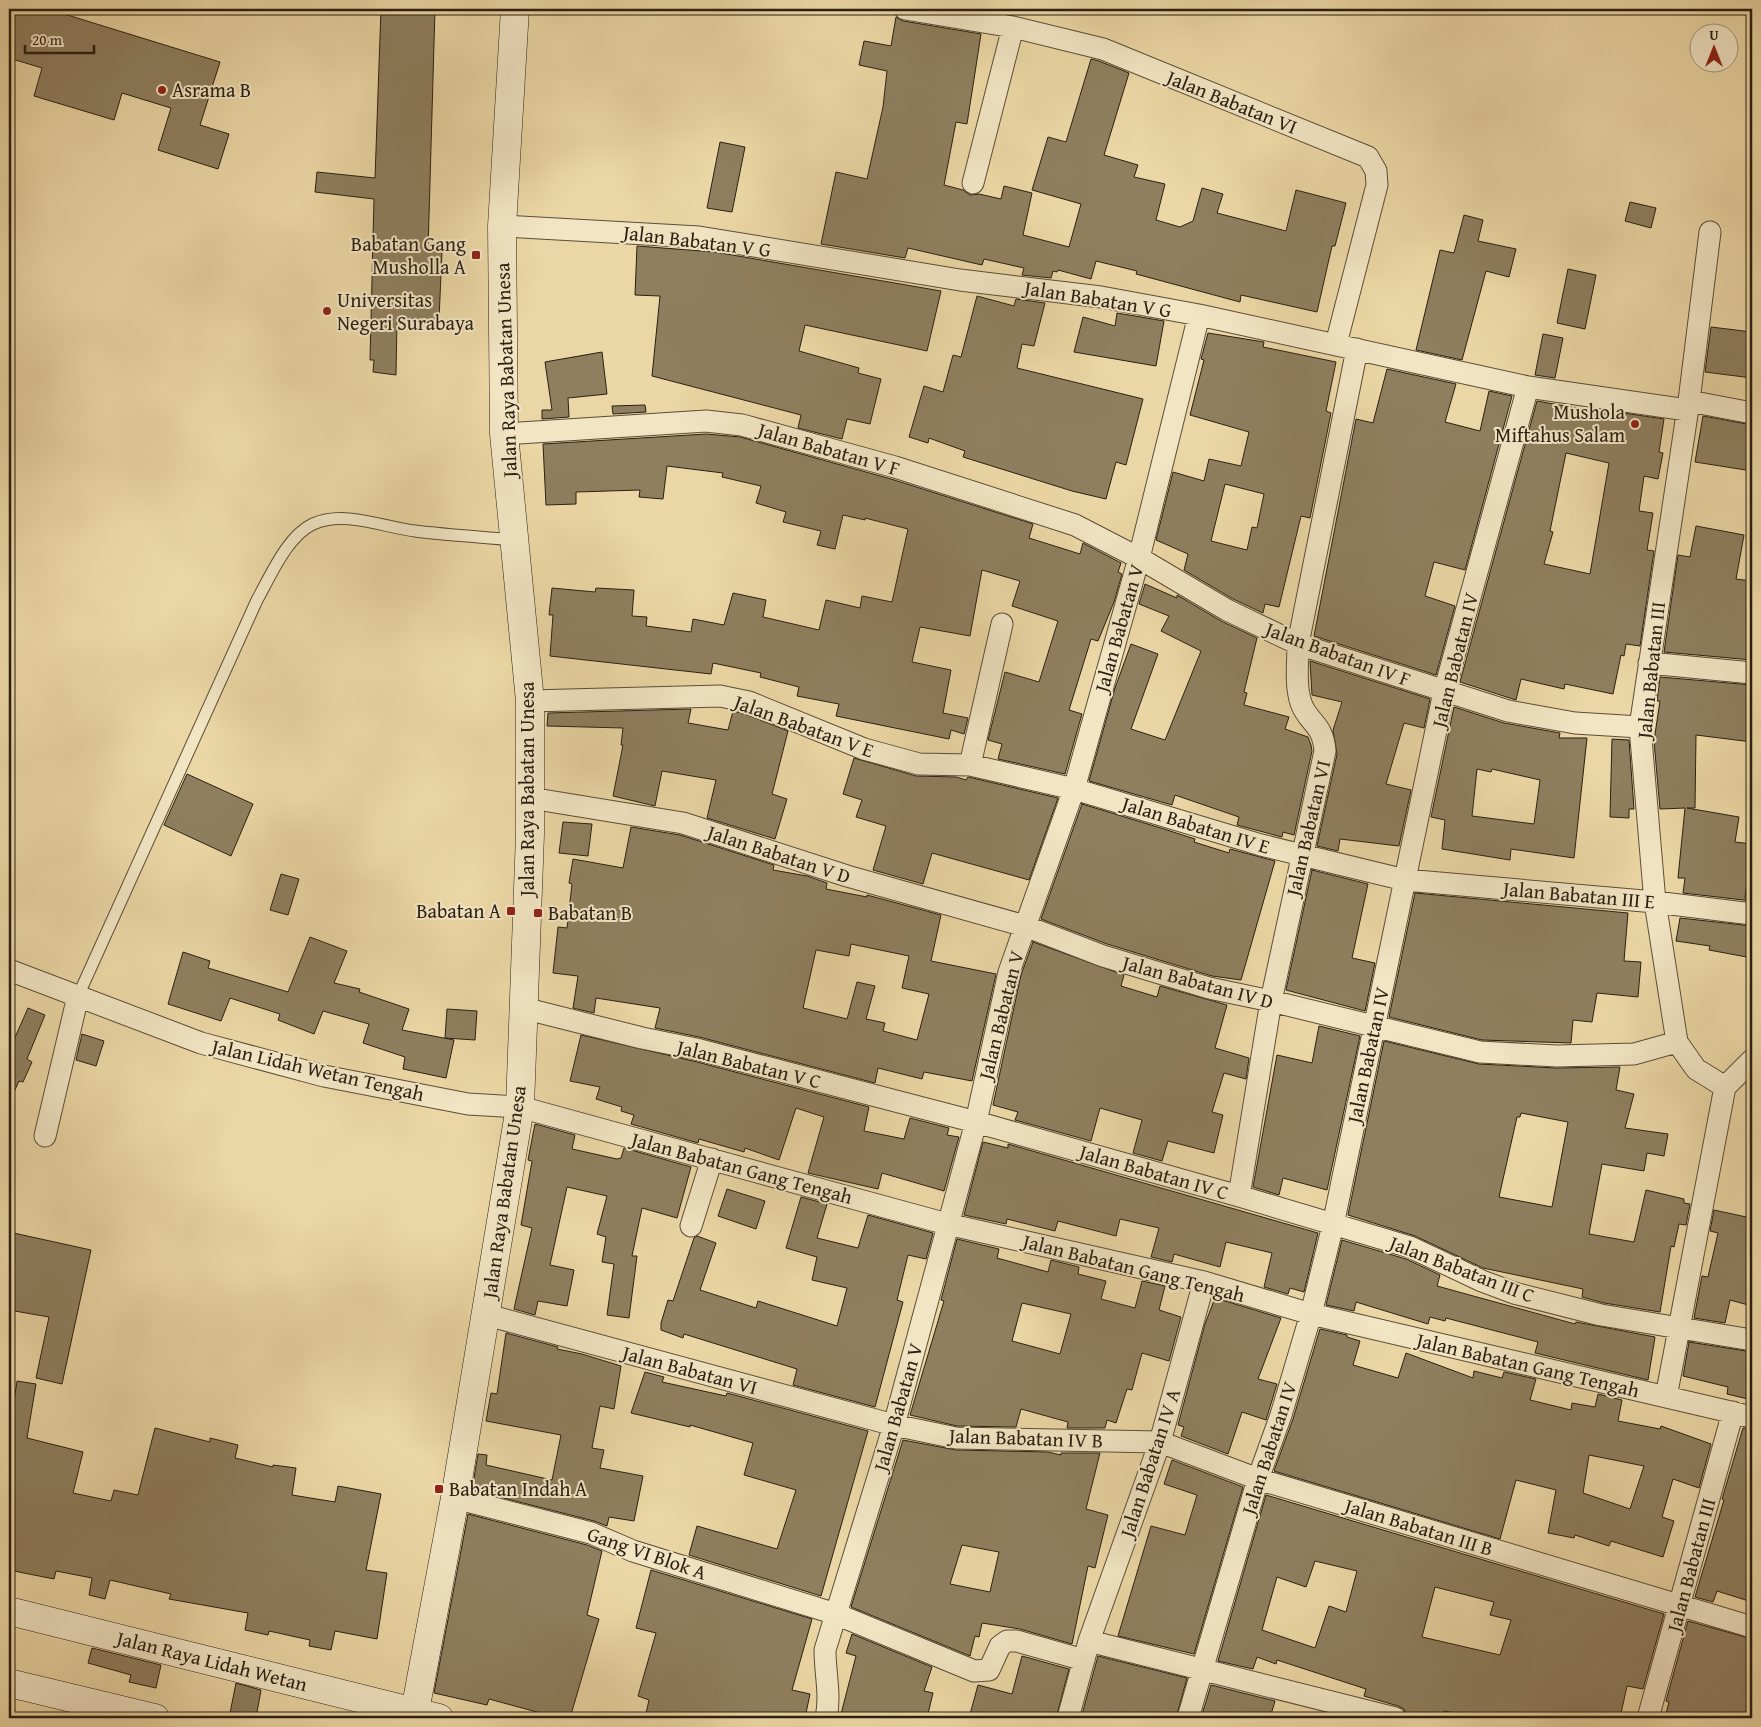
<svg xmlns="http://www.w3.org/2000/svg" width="1761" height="1727" viewBox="0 0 1761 1727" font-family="'Gentium Book Plus',serif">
	<rect width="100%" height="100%" fill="#ebd7a5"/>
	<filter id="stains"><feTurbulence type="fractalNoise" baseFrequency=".004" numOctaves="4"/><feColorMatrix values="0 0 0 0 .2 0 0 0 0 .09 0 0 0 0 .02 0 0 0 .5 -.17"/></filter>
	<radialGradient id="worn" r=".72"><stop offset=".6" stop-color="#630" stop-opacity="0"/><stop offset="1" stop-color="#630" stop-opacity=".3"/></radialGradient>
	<path fill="#8f7f5f" stroke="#2b1f13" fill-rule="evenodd" d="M15 9H48L220 62 200 125 229 134 218 169 158 150 171 108 122 93 114 120 34 96 42 68 9 58V27Z
		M381 9H435L428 251H442L439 320 397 318 396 375 373 372 374 360H370L374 199 315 192 317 172 375 178Z
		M896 17 903 21 981 34 967 124 956 122 944 185 963 190 970 195 979 194 1001 199 1004 186 1032 193 1023 235 1069 247 1081 204 1032 190 1048 137 1066 142 1091 59 1099 61 1129 73 1104 155 1138 165 1134 177 1165 184 1156 220 1180 227 1193 221 1202 188 1223 194 1217 213 1286 231 1296 190 1346 203 1335 246H1332L1317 312 1241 295 1240 302 1136 274 1137 271 1096 261 1091 279 1058 270 1057 272 1053 271 1051 278 1022 275 1024 268 984 259 982 265 908 248 905 258 821 244 836 172 867 179 883 107 887 71 859 65 864 41 891 46Z
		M720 142 745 147 732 212 707 208Z
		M1630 202 1656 208 1651 228 1625 221Z
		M1464 215 1483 220 1478 241 1516 249 1509 277 1486 271 1462 360 1416 350 1440 250 1454 253Z
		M637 246 715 252 941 291 927 351 805 325 799 351 859 368 858 373 881 379 870 424 847 419 842 439 798 428 801 415 652 376 660 296 635 295Z
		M1568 269 1596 275 1585 329 1557 323Z
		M977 296 1014 306 1016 299 1045 303 1034 346 1022 344 1017 368 1143 399 1126 465 1116 462 1106 499 1072 491 963 457 965 451 929 438 928 443 909 437 924 386 943 392 953 355 961 357Z
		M1117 313 1164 321 1156 366 1074 352 1083 317 1115 326Z
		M1711 327 1752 332V378L1705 372Z
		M1208 333 1264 342 1263 347 1336 362 1326 411 1331 413 1310 518 1301 516 1279 607 1265 604 1263 613 1233 599 1184 570 1188 554 1156 540 1173 472 1204 481 1209 459 1241 466 1249 432 1190 415 1204 360 1201 359ZM1225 484 1264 494 1257 528 1252 527 1247 550 1211 541Z
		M1543 334 1563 338 1555 378 1535 375Z
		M602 352 607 394 568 398 569 417 542 419V410H552L545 362Z
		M1387 369 1456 384 1445 422 1480 431 1489 391 1512 396 1465 570 1434 562 1425 596 1455 606 1436 675 1314 636 1356 419 1373 423Z
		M1537 401 1610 414V411L1664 419 1659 452 1663 453 1658 479 1644 476 1639 511 1653 513 1647 550 1654 551 1640 646 1626 644 1624 656 1621 655 1613 694 1565 684 1564 689 1521 679 1516 700 1460 682ZM1566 453 1609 463 1590 574 1544 564 1553 532 1550 531Z
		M645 405 646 412 613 414 612 406Z
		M1703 416 1752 425V471L1695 462Z
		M706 434 740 437 891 479 1033 524 1029 538 1080 554 1083 543 1121 563 1118 572 1122 574 1114 602 1098 641 1091 639 1069 710 1082 714 1065 774 998 759 1002 744 988 740 1005 672 1039 682 1058 621 1012 606 1020 581 982 570 970 636 920 627 912 662 951 670 943 713 968 718 964 734 951 730 949 739 836 716 839 704 797 696 799 687 760 677 761 673 713 663 711 674 550 656 553 615H549L552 588 595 592 596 588 634 590 632 616 647 617 646 626 691 632 693 619 724 625 733 593 766 600 763 617 819 630 826 600 860 608 862 596 892 602 908 529 865 518V520L843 515 835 549 817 545 821 531 783 522 786 512 756 503 761 486 722 477 723 473 667 466 663 499 639 497 640 490 576 492V504L546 505 543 444Z
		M1696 526 1744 535 1736 579 1752 581V660L1664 652 1678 555 1690 557Z
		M1145 584 1177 598V595L1221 621 1257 638 1244 692 1247 693 1244 705 1289 717 1285 729 1308 737 1311 745 1312 751 1294 835 1283 832 1282 837 1237 825 1239 817 1175 795 1172 805 1089 781 1115 688 1131 644 1158 654 1131 729 1165 740 1201 651 1161 631 1169 616 1139 604Z
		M1310 661 1430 699 1424 728 1404 723 1386 784 1411 790 1399 846 1340 839 1338 851 1317 846 1337 754 1333 730 1342 702 1312 695Z
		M1660 677 1752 685V742L1696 735 1695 808H1687L1739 817 1735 842 1752 844 1745 898 1752 899V901L1683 893 1685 878H1678L1685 808 1660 809 1654 741 1660 701H1657Z
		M1454 707 1504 723 1560 733 1559 738H1587L1574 858 1511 849 1510 860 1442 849 1445 820 1431 817ZM1477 769 1491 772 1492 769 1540 780 1534 824 1472 816Z
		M691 709 688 723 728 730 733 711 745 714 788 731 772 794 787 799 775 839 707 818 716 780 662 771 655 806 613 796 623 745H621L623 728 547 726 548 713Z
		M1612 739 1629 740 1634 809H1629V818L1610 817Z
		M854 758 916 776 956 777 966 780 968 777 1058 798 1029 880 932 853 923 884 873 870 886 826 856 817 862 800 843 794Z
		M187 774 253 804 231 856 164 825Z
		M1082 804 1164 829 1195 839 1194 842 1229 853 1230 849 1275 861 1241 980 1212 976 1107 944 1041 919Z
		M563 822 592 824 588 856 559 853Z
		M631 827 680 835 774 865 773 870 807 876 827 883 826 889 867 897V895L941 915 931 961 996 974 972 1081 924 1072 922 1079 878 1068 875 1083 699 1037 655 1028 660 1008 596 998 594 1013 573 1008 578 976 553 973 558 927 567 928 572 884 569 883 573 859 623 868ZM851 944 909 956 902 988 929 994 917 1040 883 1031 885 1023 866 1019 875 986 857 982 847 1019 803 1008 816 950 849 956Z
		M1312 870 1368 884 1352 958 1375 963 1365 1011 1286 990Z
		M281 874 299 879 288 915 270 910Z
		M1415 893 1628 913 1624 961 1641 962 1638 997 1597 993 1592 1022 1573 1020 1571 1043 1482 1040 1389 1017Z
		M1680 918 1752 926V958L1709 950 1710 946 1676 941Z
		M310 937 347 951 334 983 360 989 359 992 409 1009 402 1030 454 1040 446 1078 403 1069 405 1057 363 1043 369 1024 323 1011 314 1034 278 1020 280 1014 230 998 221 1021 168 1004 183 952 210 961 208 968 288 992Z
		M1033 942 1124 975 1121 986 1157 997 1160 986 1227 1005 1215 1048 1249 1058 1246 1079 1224 1073 1212 1112 1223 1115 1214 1153 1168 1141 1162 1161 1133 1153 1142 1120 1100 1108 1091 1141 1015 1120 1018 1112 993 1105 1021 975Z
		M28 1008 45 1015 27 1059 32 1062 23 1082 19 1081 9 1103V1051Z
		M447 1009 477 1011 475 1040 445 1038Z
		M1319 1026 1360 1036 1327 1190 1283 1178 1279 1195 1253 1187 1277 1055 1312 1063Z
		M82 1034 104 1041 96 1066 76 1060Z
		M581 1035 693 1061 869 1107 864 1131 904 1139 910 1118 949 1128 947 1135 959 1137 944 1191 882 1173 878 1189 808 1173 824 1117 796 1108 779 1160 745 1148 744 1152 699 1139 698 1143 631 1124 634 1115 621 1111 622 1107 596 1099 600 1087 570 1081Z
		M1384 1041 1479 1064 1556 1068 1620 1067 1616 1090 1634 1094 1625 1128 1668 1134 1664 1156 1647 1153 1644 1171 1602 1164 1589 1234 1634 1242 1646 1190 1684 1199V1203L1690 1204 1686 1225 1679 1224 1674 1247 1671 1246 1660 1312 1604 1303 1582 1297 1583 1289 1483 1268 1415 1236 1348 1215ZM1521 1113 1568 1122 1552 1207 1499 1197 1517 1117H1520Z
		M535 1124 575 1135 572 1149 617 1159 621 1158 624 1148 691 1167 677 1218 642 1208 632 1256H637L629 1318 607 1315 614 1264 602 1262 606 1237 597 1234 607 1196 567 1187 550 1265 574 1270 567 1306 538 1301 535 1315 514 1309 532 1228 521 1225 532 1161 528 1160Z
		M983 1142 1008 1148V1144L1318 1233 1304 1292 1290 1288 1288 1294 1264 1287 1272 1253 1226 1242 1220 1267 1174 1254 1172 1262 1151 1257 1159 1228 1120 1219 1116 1236 1058 1221 1055 1231 1007 1219 1006 1224 964 1215Z
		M727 1189 765 1201 756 1229 718 1216Z
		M801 1197 827 1204 817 1238 858 1248 868 1215 933 1233 926 1259 908 1255 897 1300 903 1302 875 1407 793 1385 797 1369 684 1334 683 1338 661 1330V1323L668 1300 673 1301 694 1238 697 1236 716 1243 700 1290 756 1308 758 1301 837 1326 847 1288 812 1280 817 1257 786 1248Z
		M1714 1210 1751 1218 1746 1240 1752 1241V1306L1730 1300 1725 1323 1694 1318 1702 1276 1708 1277 1718 1233 1710 1231Z
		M9 1232 91 1250 62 1384 36 1378 49 1317 9 1310Z
		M957 1239 999 1249 997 1258 1048 1272 1051 1260 1079 1267 1078 1274 1106 1281 1101 1299 1135 1308 1142 1281 1165 1286 1159 1310 1181 1317 1169 1361 1142 1353 1132 1390 1127 1389 1116 1423 1107 1420 1105 1428H1067L1068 1422 1021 1409 1016 1427 957 1426 910 1415 944 1301 941 1300ZM1022 1303 1071 1314 1060 1354 1012 1341Z
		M1342 1240 1406 1259 1440 1275 1437 1286 1575 1324 1576 1322 1655 1337 1648 1380 1535 1353 1538 1342 1446 1318 1445 1321 1430 1317 1428 1324 1356 1302 1354 1311 1326 1305Z
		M1215 1298 1281 1318 1258 1379 1277 1384 1266 1420 1242 1412 1228 1454 1181 1436 1184 1427 1178 1425 1205 1324Z
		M1320 1329 1347 1335V1337L1360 1341 1353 1365 1398 1378 1406 1353 1473 1378 1474 1371 1502 1378 1504 1372 1536 1379 1530 1400 1571 1410 1572 1403 1595 1407 1598 1394 1622 1400 1618 1421 1660 1429 1661 1426 1711 1444 1699 1488 1673 1479 1662 1517 1674 1521 1663 1557 1611 1541 1609 1546 1575 1535 1574 1538 1548 1533 1556 1490 1516 1480 1500 1539 1274 1471 1293 1419ZM1589 1455 1644 1466 1630 1509 1583 1493Z
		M506 1333 558 1347 557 1349 582 1354 621 1366 614 1409 600 1406 592 1448 604 1450 600 1468 643 1476 634 1521 609 1517 607 1526 594 1521 472 1490 478 1454 487 1455 486 1465 552 1480 561 1435 486 1421 491 1393 497 1394Z
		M1689 1342 1752 1352V1400L1727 1394 1728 1387 1683 1376Z
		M645 1372 664 1377 662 1382 726 1396 727 1393 868 1431 821 1596 689 1555 697 1526 777 1549 796 1490 744 1475 753 1443 690 1425V1427L631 1413Z
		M17 1381 36 1384 27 1438 83 1452 73 1493 111 1501 114 1490 138 1495 155 1428 210 1442V1438L238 1445 235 1458 273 1467V1465L296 1468 292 1495 335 1502 338 1486 381 1494 366 1570 387 1573 377 1639 335 1631 331 1650 309 1646 310 1640 269 1631 268 1635 245 1630 248 1613 169 1599 171 1594 110 1580 105 1599 89 1595 92 1578 56 1571 54 1579 9 1570V1471L12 1453 9 1452V1434Z
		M1743 1428 1752 1429V1602L1717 1591 1713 1602 1695 1597 1724 1500 1722 1499Z
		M903 1440 956 1450 1048 1452 1061 1455V1453H1100L1086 1509 1108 1515 1095 1568 1088 1566 1072 1644 1020 1629 982 1623 979 1637 975 1636 970 1656 851 1607ZM962 1545 999 1552 990 1592 950 1584Z
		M1172 1460 1243 1487 1194 1654 1118 1636 1151 1526 1185 1535 1197 1495 1164 1484Z
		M1266 1495 1664 1614 1643 1689 1627 1686 1620 1718H1482L1444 1711V1718H1407L1404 1709 1398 1706 1364 1696 1366 1689 1277 1660 1276 1664 1257 1657 1253 1669 1218 1661ZM1315 1561 1357 1571 1346 1612 1329 1606 1315 1648 1262 1630 1277 1577 1306 1587ZM1435 1587 1494 1602 1490 1615 1511 1620 1500 1655 1422 1637Z
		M468 1514 587 1545 602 1551 587 1615 599 1619 570 1718H559L489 1699 487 1705 434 1693Z
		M651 1570 812 1619 792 1690 810 1694 805 1718H645L649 1700 638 1696 656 1633 636 1628Z
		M1688 1621 1752 1639V1718H1665L1669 1702 1666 1701Z
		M852 1634 932 1667 924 1691 933 1693 927 1718H840L856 1656 846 1653Z
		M92 1648 161 1665 156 1688 129 1682 131 1675 88 1663Z
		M1022 1656 1069 1669 1056 1718H969L978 1685 1012 1694Z
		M1098 1656 1187 1678 1176 1718H1081Z
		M236 1683 261 1690 256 1718 230 1713Z
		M1211 1685 1275 1701 1270 1718H1201Z"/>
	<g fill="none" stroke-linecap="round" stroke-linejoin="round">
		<g stroke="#5b4d38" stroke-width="13">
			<path id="lane" d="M78 996 257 600C270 577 287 536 313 524 344 510 383 527 415 531 448 535 481 537 514 540"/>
		</g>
		<g stroke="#5b4d38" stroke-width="23">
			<path id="street" d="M905 9 1013 27 1103 49 1368 157 1376 171 1377 185 1336 344
				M973 183 1013 27
				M502 226 699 237 960 280 1101 297 1199 315 1528 387 1687 410
				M1710 232 1689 401 1640 727 1655 902 1677 1042 1696 1069 1725 1087
				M1689 401 1752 413
				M504 434 706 421 742 425 895 467 1075 525 1139 558 1227 610 1298 644 1508 711 1575 723 1640 727
				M1649 663 1752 673
				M530 701 720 696 749 702 864 749 919 764 970 765 1074 789 1261 845 1405 880 1655 902 1752 914
				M970 765 1002 624
				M530 798 683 823 847 876 1025 926 1103 956 1209 988 1271 1001 1480 1052 1557 1056 1634 1054 1677 1042
				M9 970 201 1043 324 1076 468 1104 520 1107 947 1224 1204 1282 1311 1314 1752 1417
				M523 1008 642 1038 696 1049 976 1122 1239 1196 1410 1247 1482 1281 1514 1293 1601 1315 1752 1340
				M45 1136 78 996
				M1239 1196 1271 1001 1325 751C1323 723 1308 723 1301 703 1295 685 1298 663 1298 644L1357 349
				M691 1226 712 1159
				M487 1315 894 1425 956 1438 1160 1442 1258 1479 1752 1627
				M1666 1397 1725 1087 1752 1060
				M455 1498 591 1533 633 1551 836 1614 974 1671 989 1670 1000 1646 1007 1641H1017L1084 1660
				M1089 1641 1395 1718
				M826 1718C831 1695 825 1674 825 1650L894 1425 976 1122 1009 972 1074 789 1139 558 1199 315
				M1068 1718 1089 1641 1160 1442 1204 1282
				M1188 1718 1258 1479 1281 1415 1311 1314 1333 1225 1444 692 1528 387
				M1648 1718 1733 1412"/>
		</g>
		<g stroke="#2b1f13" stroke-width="29">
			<path id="secondary" d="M9 1611 439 1718
				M9 1683 155 1718
				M415 1711 455 1498 520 1107 530 834V701L504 434 502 226 515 9"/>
		</g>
		<use href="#lane" stroke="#f2e5c4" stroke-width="11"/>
		<use href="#street" stroke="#f2e5c4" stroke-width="21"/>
		<use href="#secondary" stroke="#f2e5c4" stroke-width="28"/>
	</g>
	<g fill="#8f2418" stroke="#f2e5c4" stroke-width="2">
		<circle cx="162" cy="90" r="5"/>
		<rect x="471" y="250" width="10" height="10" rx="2.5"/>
		<circle cx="327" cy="311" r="5"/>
		<circle cx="1635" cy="424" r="5"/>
		<rect x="506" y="906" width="10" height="10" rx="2.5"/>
		<rect x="533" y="908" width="10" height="10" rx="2.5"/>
		<rect x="434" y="1484" width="10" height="10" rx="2.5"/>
	</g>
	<g text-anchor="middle" stroke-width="4" stroke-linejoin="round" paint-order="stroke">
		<g font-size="20" fill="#2b1f13" stroke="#f2e5c4" text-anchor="start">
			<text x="172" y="97">Asrama B</text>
			<text x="466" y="251" text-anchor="end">Babatan Gang<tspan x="466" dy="23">Musholla A</tspan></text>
			<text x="337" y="307">Universitas<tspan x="337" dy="23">Negeri Surabaya</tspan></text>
			<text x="1625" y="419" text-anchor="end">Mushola<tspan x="1625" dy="23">Miftahus Salam</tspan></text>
			<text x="501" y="918" text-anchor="end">Babatan A</text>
			<text x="548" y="920">Babatan B</text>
			<text x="449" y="1496">Babatan Indah A</text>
		</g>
		<g font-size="20" fill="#2b1f13" stroke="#f2e5c4">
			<text transform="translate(1232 102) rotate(22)" y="7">Jalan Babatan VI</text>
			<text transform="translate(697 241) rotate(7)" y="7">Jalan Babatan V G</text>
			<text transform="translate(1098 299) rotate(9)" y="7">Jalan Babatan V G</text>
			<text transform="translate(506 370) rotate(-92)" y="7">Jalan Raya Babatan Unesa</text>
			<text transform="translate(829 449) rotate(16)" y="7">Jalan Babatan V F</text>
			<text transform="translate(1119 628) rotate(-74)" y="7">Jalan Babatan V</text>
			<text transform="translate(1338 654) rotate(20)" y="7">Jalan Babatan IV F</text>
			<text transform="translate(1455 660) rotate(-76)" y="7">Jalan Babatan IV</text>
			<text transform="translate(1651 670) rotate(-84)" y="7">Jalan Babatan III</text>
			<text transform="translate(804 726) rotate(20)" y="7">Jalan Babatan V E</text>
			<text transform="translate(527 789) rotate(-90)" y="7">Jalan Raya Babatan Unesa</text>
			<text transform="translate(1196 825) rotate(17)" y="7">Jalan Babatan IV E</text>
			<text transform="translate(1308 828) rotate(-77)" y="7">Jalan Babatan VI</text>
			<text transform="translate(779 854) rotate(18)" y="7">Jalan Babatan V D</text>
			<text transform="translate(1579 895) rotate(5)" y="7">Jalan Babatan III E</text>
			<text transform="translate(1198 982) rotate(15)" y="7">Jalan Babatan IV D</text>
			<text transform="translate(1001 1015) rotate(-76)" y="7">Jalan Babatan V</text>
			<text transform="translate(1368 1055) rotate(-78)" y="7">Jalan Babatan IV</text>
			<text transform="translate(749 1064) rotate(14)" y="7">Jalan Babatan V C</text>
			<text transform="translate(318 1070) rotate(13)" y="7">Jalan Lidah Wetan Tengah</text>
			<text transform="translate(742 1168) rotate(15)" y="7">Jalan Babatan Gang Tengah</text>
			<text transform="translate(1154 1172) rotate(16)" y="7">Jalan Babatan IV C</text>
			<text transform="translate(504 1192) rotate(-82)" y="7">Jalan Raya Babatan Unesa</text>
			<text transform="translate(1134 1268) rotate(14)" y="7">Jalan Babatan Gang Tengah</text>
			<text transform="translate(1462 1269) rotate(21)" y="7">Jalan Babatan III C</text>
			<text transform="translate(1528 1365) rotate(13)" y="7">Jalan Babatan Gang Tengah</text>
			<text transform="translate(690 1370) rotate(15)" y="7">Jalan Babatan VI</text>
			<text transform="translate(898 1407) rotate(-74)" y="7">Jalan Babatan V</text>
			<text transform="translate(1026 1438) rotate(2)" y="7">Jalan Babatan IV B</text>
			<text transform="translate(1269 1448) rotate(-72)" y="7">Jalan Babatan IV</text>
			<text transform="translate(1150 1463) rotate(-72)" y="7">Jalan Babatan IV A</text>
			<text transform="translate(1419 1527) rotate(17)" y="7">Jalan Babatan III B</text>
			<text transform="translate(647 1553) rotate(19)" y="7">Gang VI Blok A</text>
			<text transform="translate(1691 1565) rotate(-75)" y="7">Jalan Babatan III</text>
			<text transform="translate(212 1661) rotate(14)" y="7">Jalan Raya Lidah Wetan</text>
		</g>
	</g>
	<rect width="1761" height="1727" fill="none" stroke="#ebd7a5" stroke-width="30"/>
	<rect x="10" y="10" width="1741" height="1707" fill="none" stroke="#2b1f13" stroke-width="2.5"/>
	<rect x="15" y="15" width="1731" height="1697" fill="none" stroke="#2b1f13"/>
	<g transform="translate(1714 48)"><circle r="24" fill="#f2e5c4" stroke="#a2967d"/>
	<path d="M0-4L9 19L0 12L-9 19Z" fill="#8f2418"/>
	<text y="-8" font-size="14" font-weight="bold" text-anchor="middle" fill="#2b1f13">U</text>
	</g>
	<path d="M25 45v8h69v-8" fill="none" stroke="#2b1f13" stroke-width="2.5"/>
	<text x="32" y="45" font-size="15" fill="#2b1f13" stroke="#f2e5c4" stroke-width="4" paint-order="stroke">20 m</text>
	<rect width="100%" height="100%" filter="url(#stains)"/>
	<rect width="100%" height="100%" fill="url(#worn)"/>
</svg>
